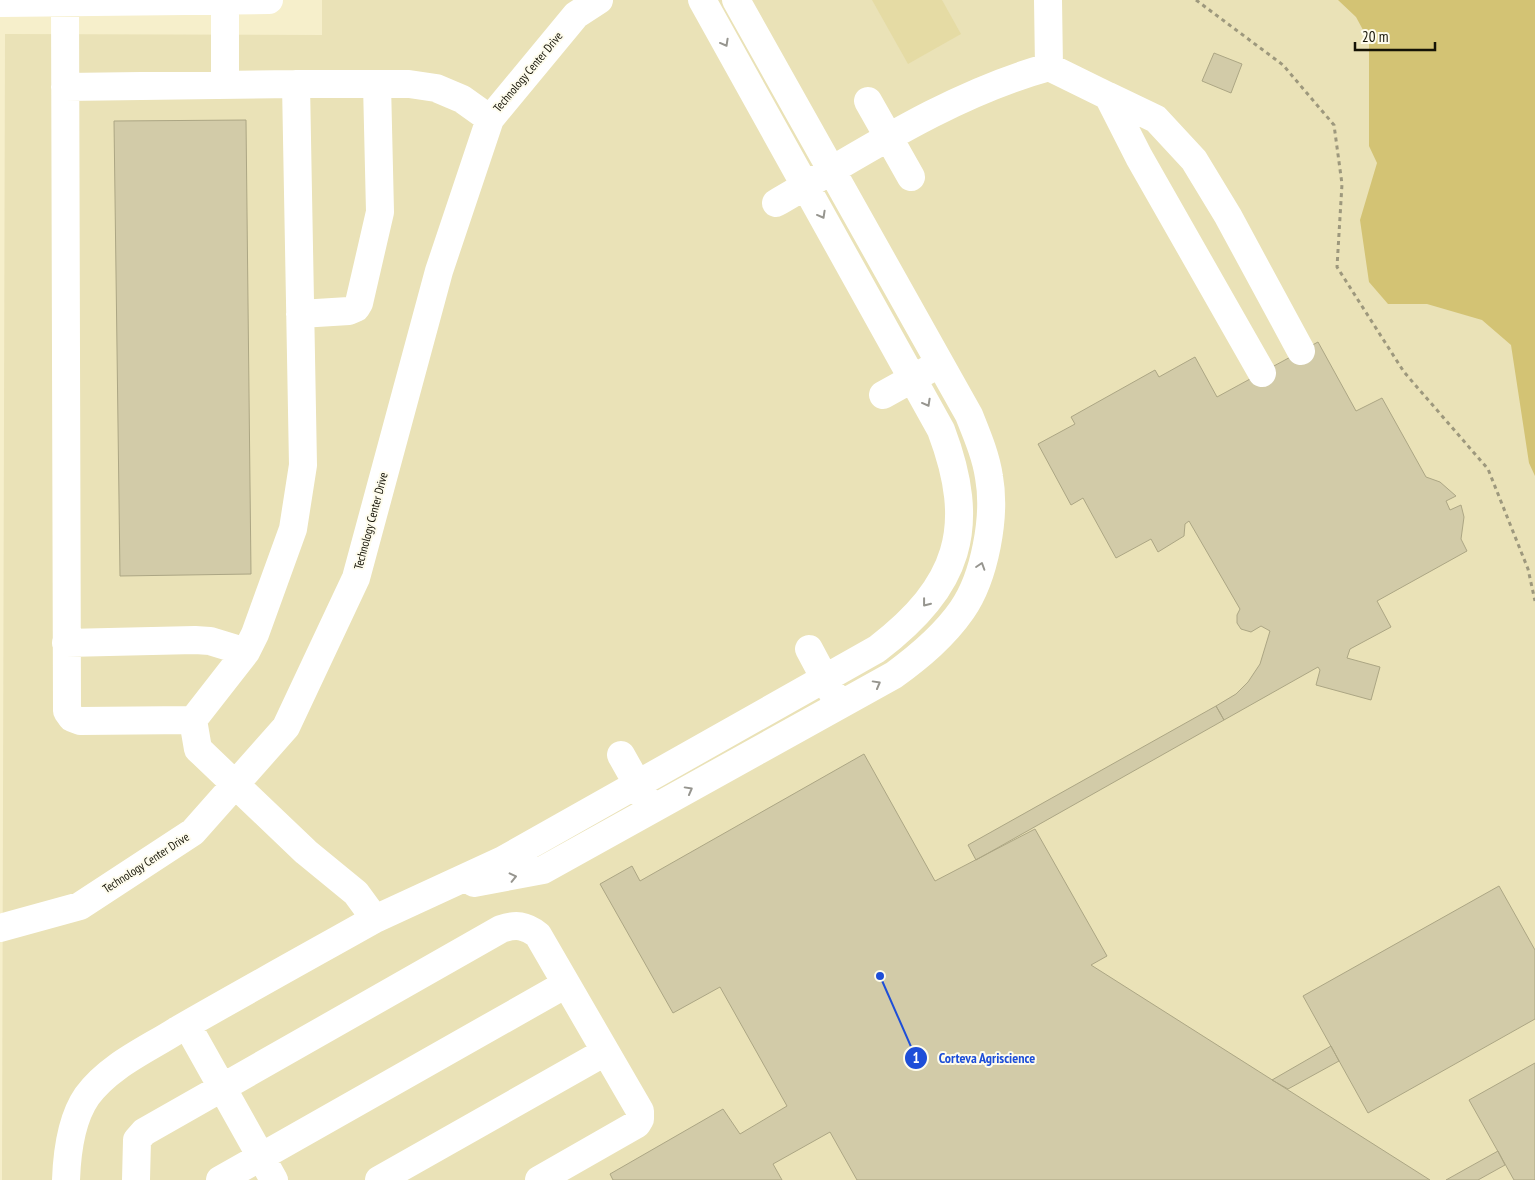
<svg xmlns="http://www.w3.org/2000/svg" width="1535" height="1180" viewBox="0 0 1535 1180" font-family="'PT Sans Narrow',sans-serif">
	<rect width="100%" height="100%" fill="#f6efcb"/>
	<path fill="#eae2b7" d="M322 0H1535V1180H2L5 34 322 35Z"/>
	<path fill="#e5dba4" d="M872 0H942L961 34 908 64Z"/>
	<path fill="#d3c374" d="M1338 0H1535V476L1529 463 1511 345 1482 320 1427 304H1388L1369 282 1360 220 1377 163 1369 146V41L1356 17Z"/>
	<path fill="#d2cba8" stroke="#aca684" d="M1214 53 1242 64 1231 93 1202 81Z
		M246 120 251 574 120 576 114 121Z
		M1318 342 1356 411 1382 398 1426 477 1440 482 1456 496 1446 501 1450 510 1461 505 1464 517 1461 539 1467 551 1377 601 1391 627 1350 649 1347 658 1380 667 1371 700 1316 685 1320 670 1318 667 1224 720 1216 706 1236 694 1248 682 1260 664 1270 631 1261 626 1251 632 1241 629 1237 623V615L1240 609 1189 521 1185 524 1184 536 1158 552 1151 539 1116 558 1083 498 1071 505 1038 444 1075 424 1071 417 1155 370 1159 377 1195 357 1217 397Z
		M1216 706 1224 720 976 860 968 845Z
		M864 754 935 881 1035 829 1107 956 1091 965 1430 1180H857L830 1132 773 1164 782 1180H613L610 1174 723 1109 740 1134 787 1106 720 987 673 1013 600 884 632 866 640 881Z
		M1499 886 1535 950V1019L1368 1113 1303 996Z
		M1331 1046 1339 1061 1288 1089 1272 1080Z
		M1535 1063V1180H1514L1469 1100Z
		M1498 1151 1505 1165 1478 1180H1446Z"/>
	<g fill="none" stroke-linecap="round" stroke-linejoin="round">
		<path stroke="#9d987d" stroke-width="3" stroke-dasharray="4 4" stroke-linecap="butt" d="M1196 0 1283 65 1334 125 1342 184 1337 267 1404 372 1488 469 1528 569 1535 601"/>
		<path stroke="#fff" stroke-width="28" d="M65 0 67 711 72 718 80 721 193 720
			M1048 0 1049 67
			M0 3 269 0
			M225 84V0
			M65 87 296 84
			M1108 96 1156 119 1194 160 1228 216 1301 351
			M868 101 911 177
			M776 203C864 152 951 94 1049 67L1108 96 1139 157 1262 373
			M300 314 349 311 356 308 359 303 380 212 377 84
			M883 395 928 370
			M66 643 195 640 210 641 246 652
			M809 649 833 694
			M621 755 647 801
			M474 883 543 870 894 675C920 656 944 636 962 610 985 577 996 516 989 477 986 456 977 435 969 415L736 0
			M375 919 503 860 877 649C959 586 978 528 941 430L702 0
			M0 928 80 906 193 832 286 727 356 578 439 271 490 119 576 15 599 0
			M187 1025 274 1180
			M66 1180C67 1152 71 1119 87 1096 109 1066 146 1050 176 1031 242 993 309 956 375 919L356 893 306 852 198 749 193 720 246 652 255 634 293 529 303 465 296 84H409L436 88 462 99 490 119
			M136 1180 137 1140 144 1132 501 929C516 924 525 925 538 935L640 1111V1119L637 1124 539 1180
			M220 1180 566 984
			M379 1180 605 1052"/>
	</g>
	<defs><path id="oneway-chevron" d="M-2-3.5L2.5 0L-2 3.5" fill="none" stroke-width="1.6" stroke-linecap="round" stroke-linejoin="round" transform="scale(1.25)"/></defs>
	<g stroke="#96958f">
		<use href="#oneway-chevron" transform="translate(725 43) rotate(61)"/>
		<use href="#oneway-chevron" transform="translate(822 215) rotate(61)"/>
		<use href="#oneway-chevron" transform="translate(927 403) rotate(61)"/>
		<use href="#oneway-chevron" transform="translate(981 566) rotate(-72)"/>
		<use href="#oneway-chevron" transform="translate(926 603) rotate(128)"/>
		<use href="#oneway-chevron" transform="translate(877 684) rotate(-29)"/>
		<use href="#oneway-chevron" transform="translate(689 790) rotate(-29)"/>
		<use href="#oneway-chevron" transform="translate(513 877) rotate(-13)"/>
	</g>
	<g text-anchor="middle" stroke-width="4" stroke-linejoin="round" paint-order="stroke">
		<g font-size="12" fill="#151306" stroke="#fefced">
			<text transform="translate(528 72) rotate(-50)" y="4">Technology Center Drive</text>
			<text transform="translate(371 521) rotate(-75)" y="4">Technology Center Drive</text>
			<text transform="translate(146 863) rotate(-33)" y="4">Technology Center Drive</text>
		</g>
	</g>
	<path fill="none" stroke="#1d4ed8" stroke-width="2" d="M880 976L916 1058"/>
	<g fill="#1d4ed8" stroke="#fefced" stroke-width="2">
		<circle cx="880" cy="976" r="5"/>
		<circle cx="916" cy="1058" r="12"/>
	</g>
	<g font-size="15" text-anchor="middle" font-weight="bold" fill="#fff">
		<text x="916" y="1063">1</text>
	</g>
	<g font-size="14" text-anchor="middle" font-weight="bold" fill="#1d4ed8" stroke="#fefced" stroke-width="4" stroke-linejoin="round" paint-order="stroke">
		<text x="987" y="1063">Corteva Agriscience</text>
	</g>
	<path d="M1355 42v8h80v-8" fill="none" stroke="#151306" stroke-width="2.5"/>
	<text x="1362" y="42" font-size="15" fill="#151306" stroke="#fefced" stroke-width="4" paint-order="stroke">20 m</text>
</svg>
